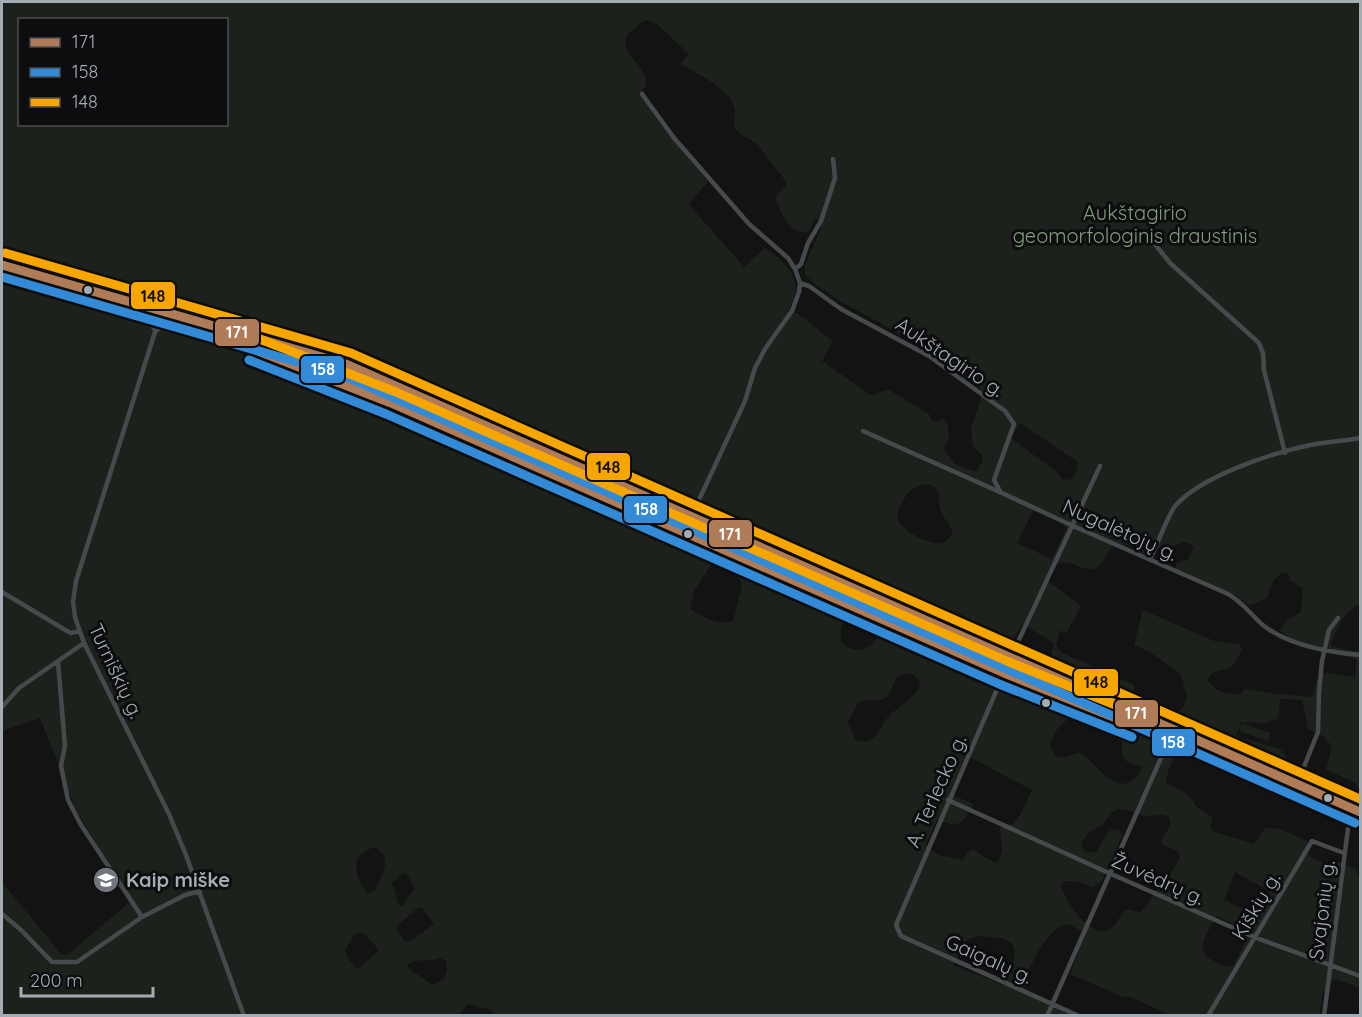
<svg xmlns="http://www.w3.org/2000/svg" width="1362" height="1017" viewBox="0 0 1362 1017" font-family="Quicksand,sans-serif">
	<rect width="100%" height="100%" fill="#131313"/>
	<path fill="#1c211b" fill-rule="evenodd" d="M2 2H1360V604C1345 610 1334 631 1331 646L1360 652V801L1358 800 1360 789 1354 782 1326 770 1332 746 1323 736 1308 729 1302 700 1280 699 1278 718 1267 723 1241 722 1236 736 1280 749 1287 757 1282 770 1063 675C1050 662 1049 662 1054 645L1052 642 1023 624 1008 645 1000 647 359 361 171 303 156 302 72 276 54 272 39 271 2 260ZM20 20H226V124H20ZM647 20 658 25 689 54 681 63 682 66C699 73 732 91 735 110 736 117 731 125 738 132 744 137 752 140 757 145 767 155 775 168 784 179L786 185 775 197C781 211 789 240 810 230L815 217 822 226 805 265V275C829 298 858 310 887 327 919 345 950 366 980 388L981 398 971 429 973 446 982 455 983 460 976 472 955 464 943 449 949 438 947 422 943 419 937 422 932 421 929 414 889 390 883 391 873 395 869 394 822 361 833 341 790 308C792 302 796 295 796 289 796 271 778 257 765 248L744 267 692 208 689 203 708 182 666 131 641 92 646 86C650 67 620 56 626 36L643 21ZM1020 423 1078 462 1075 475 1072 479 1063 480 1058 473 1011 438ZM930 484C944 492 936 502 942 514 945 520 950 524 952 530V535L943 543C929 545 903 532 898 519 896 513 899 509 901 505 907 491 915 485 930 484ZM1034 509 1065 525 1066 529 1052 559 1017 543ZM1183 542H1186L1194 546 1188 560 1176 563V568L1235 595 1250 606 1267 598 1274 580 1281 573 1289 574V580L1303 588 1301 612 1287 620 1280 630 1297 645 1357 659 1355 677 1325 673 1316 681 1313 697 1276 694 1245 689 1239 695C1225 693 1216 693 1208 680 1212 668 1223 672 1232 667L1242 650 1240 644 1214 641 1143 610 1134 645 1150 652 1181 674 1187 696 1183 708 1171 717 1132 699 1135 685 1062 653 1056 645 1060 631 1067 632 1081 606 1048 581 1057 564C1072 558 1080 571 1093 569 1108 567 1105 540 1124 545 1131 546 1139 551 1145 555L1161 547 1175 546Z
		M2 281 252 355 324 383 720 552 694 591 690 609C702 616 719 627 733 621L742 585 734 568 737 560 1047 700 1180 747 1168 771 1166 782 1190 796 1196 806 1213 818 1210 826 1214 832 1254 844 1265 828 1280 829 1307 841 1309 856 1330 866 1340 862 1355 868 1360 879V988L1335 979 1322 994 1320 1015H1169L1131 997H1123L1070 974 1086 933 1068 924C1047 926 1025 972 1024 992L1074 1015 497 1016 491 1010 468 1004 458 1016 2 1015V882L61 954 67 955 131 901 76 810 40 718 2 731ZM852 616 879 630C878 648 854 658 841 641 841 630 839 619 852 616ZM908 673C941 685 896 707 888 717 882 724 878 736 871 740 866 742 861 742 856 740L848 722 858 702 865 700H881L887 697 897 677ZM1071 718H1079L1122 742C1121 761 1124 762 1142 767 1126 803 1102 772 1084 755L1079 753 1061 758 1055 756 1050 747C1052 735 1060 722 1071 718ZM966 755 1032 790 1020 815 1012 825 1001 823C997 839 1008 844 997 863 991 862 980 853 973 849L966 854 963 860C946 855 940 860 926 844L937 820C958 827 962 826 973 806L972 803 949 794ZM1117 809C1128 809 1136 814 1146 816 1153 817 1169 809 1170 822 1171 831 1161 834 1161 843L1177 851 1180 857 1173 870 1159 885 1145 908 1140 912 1127 909C1120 914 1116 927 1108 930 1090 938 1065 900 1061 887L1064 881 1078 882 1093 887 1102 881 1122 836 1120 831 1114 829 1108 832 1097 851C1090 854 1084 853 1081 845 1088 829 1096 831 1106 820 1110 815 1112 812 1117 809ZM374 847C391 855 385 869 379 882 376 888 376 891 369 893 360 888 353 868 358 858 361 853 369 849 374 847ZM1235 872 1269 891 1257 915 1224 900ZM403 873 407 875 415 888 402 906 399 905 392 883ZM418 908H422L434 924 411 941H405L397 931V926ZM1217 916 1250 933 1233 966C1225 968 1221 964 1214 961 1192 951 1208 932 1217 916ZM361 932 364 933 378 949 377 952 358 969 348 959 345 950 355 934ZM977 936C986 937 999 936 1007 940 1024 949 1008 974 1003 985L953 965 967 940ZM440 958 446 961C449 973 444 982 432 984L409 969 408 965C416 957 430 963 440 958Z
		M1242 723 1271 733 1268 741 1239 731Z"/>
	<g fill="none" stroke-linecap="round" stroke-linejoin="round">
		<path stroke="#474a4c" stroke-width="4.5" d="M642 94 674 138 749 224 788 258 795 269 800 283 799 292 792 311 765 349 755 368 745 401 692 515
			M1154 243 1170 263 1259 343 1263 353 1264 370 1285 453
			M795 269 801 264 808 243 821 221 835 178 833 159
			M800 283 809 286 841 309 929 356 1005 411 1014 424 994 480 1000 491
			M156 329 76 581 73 602 75 617 84 643 169 814 186 855 244 1016
			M863 431 1002 493 1071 525 1226 593C1241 600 1251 615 1264 626 1291 646 1328 652 1360 655
			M1150 559C1157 546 1168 514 1176 505 1202 476 1272 453 1310 445 1327 442 1344 441 1360 438
			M2 592 67 631 71 633 80 631
			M1011 657 1100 466
			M58 662 65 746 61 766 68 800 81 825 142 917
			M1004 673 896 925 901 936 1079 1016
			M2 707 19 688 84 643
			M1297 784 1318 732 1319 693 1322 661 1329 630 1338 618
			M948 800 1111 874 1254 937 1360 976
			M2 914 21 930 52 962H77L142 917 185 895 200 891
			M1047 1016 1165 749
			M1208 1016 1312 841 1344 853
			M1324 1016 1350 813"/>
		<path stroke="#494b4e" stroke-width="7" d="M2 265 346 364 1360 812
			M2 274C110 305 218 335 324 375L1004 673C1122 722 1243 766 1360 818
			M147 315 156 329 168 321
			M531 464 538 448"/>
		<g stroke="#0d0d0f" stroke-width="14">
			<path id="bus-1" d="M2 265 346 364 1360 812
				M253 349 391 403 1004 673 1136 726"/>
		</g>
		<g stroke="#0d0d0f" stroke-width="14">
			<path id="bus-2" d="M2 277 342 375 1355 823
				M249 360 386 414 999 684 1132 737"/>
		</g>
		<g stroke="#0d0d0f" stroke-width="14">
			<path id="bus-3" d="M5 253 351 353 1360 799
				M257 338 396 392 1009 662 1140 715"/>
		</g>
		<use href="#bus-1" stroke="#b07c57" stroke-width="9"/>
		<use href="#bus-2" stroke="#338bd7" stroke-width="9"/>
		<use href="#bus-3" stroke="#f7a600" stroke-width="9"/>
	</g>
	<defs>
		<g id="school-disc" transform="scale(1.35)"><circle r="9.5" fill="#71767c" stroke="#0d0d0f"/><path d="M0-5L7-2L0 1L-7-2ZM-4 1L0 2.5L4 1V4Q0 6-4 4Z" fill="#fff"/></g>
	</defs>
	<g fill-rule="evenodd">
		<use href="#school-disc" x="106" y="880"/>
	</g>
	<g fill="#a4acb4" stroke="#0d0d0f" stroke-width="2">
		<circle cx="88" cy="290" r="5"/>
		<circle cx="688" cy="534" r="5"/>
		<circle cx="1046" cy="703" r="5"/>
		<circle cx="1328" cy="798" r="5"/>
	</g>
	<g text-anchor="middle" stroke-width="6" stroke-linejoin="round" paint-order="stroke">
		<g font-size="20" fill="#809f7b" stroke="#0d0d0f">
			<text x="1135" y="220">Aukštagirio<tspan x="1135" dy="23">geomorfologinis draustinis</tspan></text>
		</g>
		<g font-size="20" fill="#a4acb4" stroke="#0d0d0f">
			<text transform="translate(950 357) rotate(34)" y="7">Aukštagirio g.</text>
			<text transform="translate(1120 530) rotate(24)" y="7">Nugalėtojų g.</text>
			<text transform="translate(116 671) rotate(65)" y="7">Turniškių g.</text>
			<text transform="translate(936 791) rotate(-66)" y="7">A. Terlecko g.</text>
			<text transform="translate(1158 879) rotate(24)" y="7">Žuvėdrų g.</text>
			<text transform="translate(1256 906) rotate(-59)" y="7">Kiškių g.</text>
			<text transform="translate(1322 910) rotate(-83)" y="7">Svajonių g.</text>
			<text transform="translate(989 959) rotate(24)" y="7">Gaigalų g.</text>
		</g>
		<g font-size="20" font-weight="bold" fill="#a4acb4" stroke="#0d0d0f" text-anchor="start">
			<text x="126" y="887">Kaip miške</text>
		</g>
	</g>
	<g stroke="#0d0d0f" stroke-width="2">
		<rect x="130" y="281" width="46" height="29" rx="6" fill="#f7a600"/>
		<rect x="214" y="318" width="46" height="29" rx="6" fill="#b07c57"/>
		<rect x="300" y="355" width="45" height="29" rx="6" fill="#338bd7"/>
		<rect x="586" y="452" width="45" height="29" rx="6" fill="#f7a600"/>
		<rect x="623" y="495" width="45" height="29" rx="6" fill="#338bd7"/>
		<rect x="708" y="519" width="45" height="29" rx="6" fill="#b07c57"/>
		<rect x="1073" y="668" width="46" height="29" rx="6" fill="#f7a600"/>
		<rect x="1114" y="699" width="45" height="29" rx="6" fill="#b07c57"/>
		<rect x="1151" y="728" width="45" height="29" rx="6" fill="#338bd7"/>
	</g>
	<g font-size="16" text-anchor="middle" font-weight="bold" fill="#fff">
		<text x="237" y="338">171</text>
		<text x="323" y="375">158</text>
		<text x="646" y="515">158</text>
		<text x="730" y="540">171</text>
		<text x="1136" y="719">171</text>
		<text x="1173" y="748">158</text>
	</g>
	<g font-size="16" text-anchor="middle" font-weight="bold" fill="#111">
		<text x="153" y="302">148</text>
		<text x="608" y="473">148</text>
		<text x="1096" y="688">148</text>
	</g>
	<rect width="1362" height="1017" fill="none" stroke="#a4acb4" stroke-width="6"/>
	<rect x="18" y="18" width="210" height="108" fill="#0d0d0f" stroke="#494d51" stroke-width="1.5"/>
	<rect x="30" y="38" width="30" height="9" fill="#b07c57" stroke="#494d51" stroke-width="1.5"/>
	<text x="72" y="48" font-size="18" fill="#a4acb4">171</text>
	<rect x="30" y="68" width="30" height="9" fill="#338bd7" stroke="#494d51" stroke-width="1.5"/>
	<text x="72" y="78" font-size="18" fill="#a4acb4">158</text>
	<rect x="30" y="98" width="30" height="9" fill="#f7a600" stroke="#494d51" stroke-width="1.5"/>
	<text x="72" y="108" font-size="18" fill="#a4acb4">148</text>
	<path d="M21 987v9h132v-9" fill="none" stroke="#a4acb4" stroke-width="3"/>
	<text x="30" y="987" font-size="18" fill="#a4acb4" stroke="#0d0d0f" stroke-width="4.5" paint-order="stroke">200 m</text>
</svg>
